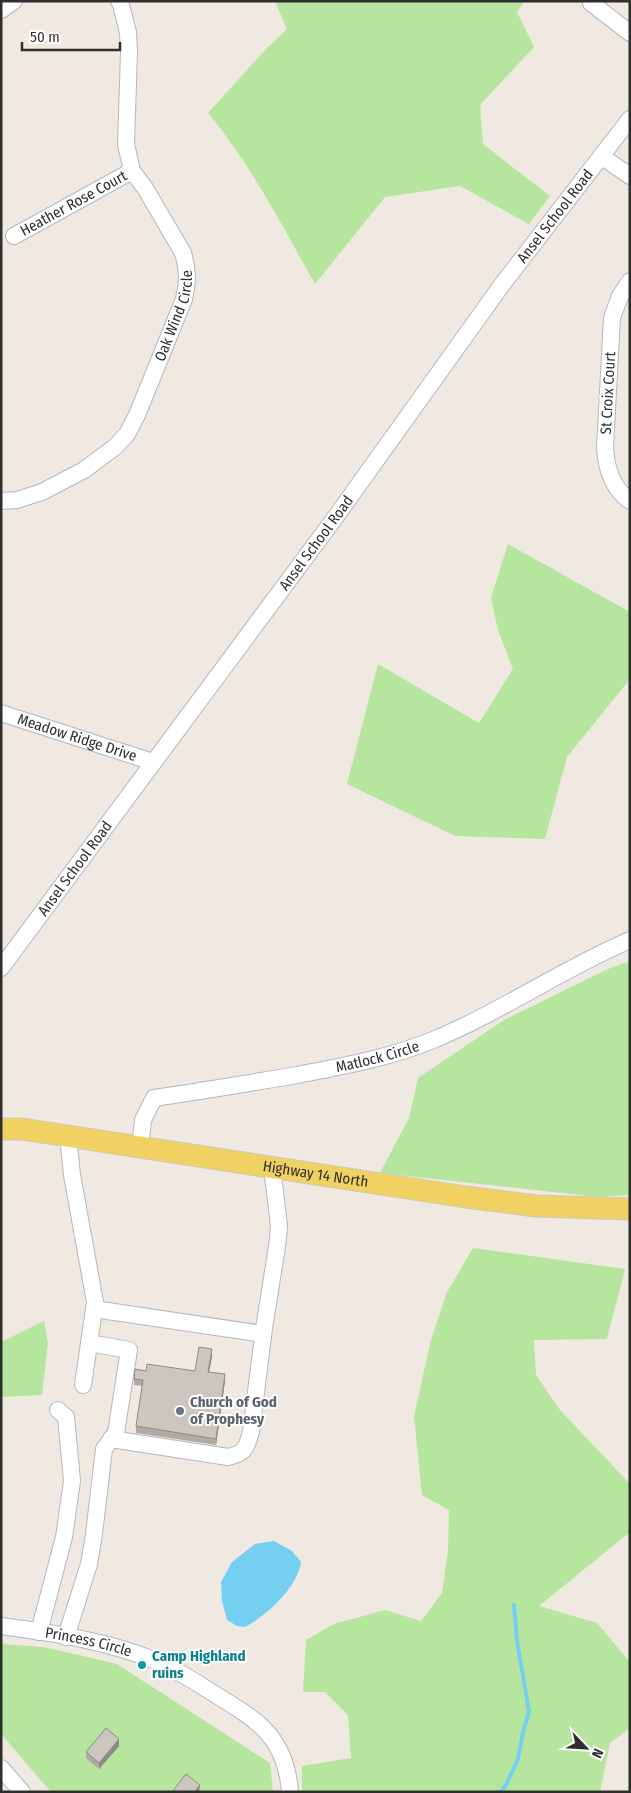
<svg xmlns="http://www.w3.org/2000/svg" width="631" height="1793" viewBox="0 0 631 1793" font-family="'Fira Sans Condensed',sans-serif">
	<rect width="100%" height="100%" fill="#efe9e1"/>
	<path fill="#b6e59e" d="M275 1H525L517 12 534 47 480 105 483 144 550 196 529 224 460 186 385 197 315 284C282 226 251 164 208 113L265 50 287 29Z
		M508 544 630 612V679L567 757 545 839 455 836 347 784 378 664 479 723 513 669 498 630 491 598Z
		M630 961V1195L598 1197 380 1173 409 1118 418 1078 504 1020 608 969Z
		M473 1248 625 1269 607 1339 534 1340 536 1375 560 1410 630 1484V1532L539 1606 597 1623 630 1662V1728L610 1743 600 1792H302V1766L351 1758 348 1715 325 1692H303L306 1640 334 1624 385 1610 421 1621 442 1593 448 1551 449 1510 422 1495 414 1416 431 1340 447 1292Z
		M44 1321 48 1343 42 1395 1 1397V1342Z
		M1 1644 44 1647 117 1664 270 1763 273 1792H51L1 1734Z"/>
	<path fill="#75cff0" d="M274 1541 292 1551 301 1562C298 1587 266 1616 245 1627L237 1626 227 1620 222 1601 221 1582 232 1562 255 1544Z"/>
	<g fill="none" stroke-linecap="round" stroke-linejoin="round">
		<path stroke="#75cff0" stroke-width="4" d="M501 1792 506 1785 518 1759 523 1732 529 1711 517 1641 514 1605"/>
		<g stroke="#b4b7c1" stroke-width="18">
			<g id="minor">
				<path d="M591 3 630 33"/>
				<path d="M1 10 14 1"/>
				<path d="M601 156 630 176"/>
				<path id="s1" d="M14 236 132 171"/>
				<path d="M630 281 620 296 612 318 605 447C606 468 612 488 630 501"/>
				<path id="s2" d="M1 501 17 500 42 492 84 470 115 447 127 434 137 415 184 299C188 282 188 270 183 253L145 188 132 171 126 144 129 52 128 32 121 5 119 1"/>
				<path id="s3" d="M1 713 153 762"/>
				<path id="s4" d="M1 968 337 515 501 286 630 119"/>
				<path d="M68 1136 72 1175 95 1302 83 1385"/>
				<path id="s5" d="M140 1147 143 1120 154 1098C202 1091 250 1083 297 1075 343 1066 389 1058 433 1040 501 1012 562 969 630 940"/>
				<path d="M94 1309 263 1334"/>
				<path d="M111 1439 228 1457C246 1453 246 1448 251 1432L264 1328 277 1247 279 1226 272 1167"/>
				<path id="s6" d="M1 1626C53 1633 108 1641 156 1661 178 1670 197 1683 216 1695 259 1721 286 1738 290 1792"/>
				<path d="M39 1632 64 1537 72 1481 66 1417 58 1410"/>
				<path d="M66 1637 89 1564 94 1534 104 1449 116 1433 129 1350 89 1343"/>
				<path d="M1 1768 22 1792"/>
			</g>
		</g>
		<g stroke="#c9c9c9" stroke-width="23">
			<g id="major">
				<path id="s7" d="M1 1129H22L466 1197 536 1206 630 1209"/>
			</g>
		</g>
		<use href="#minor" stroke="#fff" stroke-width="16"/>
		<use href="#major" stroke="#f2d163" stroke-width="21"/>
	</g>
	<path fill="#afaba4" d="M212 1356 209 1372 225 1381 216 1445 136 1433V1426L142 1386 134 1385V1379L146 1371H195Z
		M119 1746 99 1769 86 1758V1752Z"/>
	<path fill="#8e8b86" d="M212 1349V1356L208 1378V1372Z
		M225 1374V1381L216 1445V1439Z
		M119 1739V1746L99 1769V1763Z
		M200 1785 199 1792H194Z"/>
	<path fill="#cbc7bf" stroke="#8e8b86" d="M199 1347 212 1349 208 1372 225 1374 216 1439 136 1426 143 1380 134 1379 135 1369 146 1371 147 1364 195 1371Z
		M106 1728 119 1739 99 1763 86 1752Z
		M186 1774 200 1785 194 1792H172Z"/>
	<circle fill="#6b7280" stroke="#fff" stroke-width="2" cx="180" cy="1411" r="5"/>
	<circle fill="#0f9aa8" stroke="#fff" stroke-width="2" cx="142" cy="1665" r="5"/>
	<g text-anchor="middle" stroke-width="4" stroke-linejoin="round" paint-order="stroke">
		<g font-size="15" fill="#2e2e2e" stroke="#fff">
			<text dy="5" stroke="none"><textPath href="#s1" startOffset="68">Heather Rose Court</textPath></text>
			<text dy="5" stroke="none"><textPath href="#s4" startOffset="934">Ansel School Road</textPath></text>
			<text dy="5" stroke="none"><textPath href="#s2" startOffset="274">Oak Wind Circle</textPath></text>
			<text transform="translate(608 393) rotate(-87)" y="5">St Croix Court</text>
			<text dy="5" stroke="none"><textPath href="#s4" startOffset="529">Ansel School Road</textPath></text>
			<text dy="5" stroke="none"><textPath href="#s3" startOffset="80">Meadow Ridge Drive</textPath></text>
			<text dy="5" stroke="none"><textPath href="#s4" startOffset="124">Ansel School Road</textPath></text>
			<text dy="5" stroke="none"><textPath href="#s5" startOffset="279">Matlock Circle</textPath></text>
			<text dy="5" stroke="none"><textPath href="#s7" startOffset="318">Highway 14 North</textPath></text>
			<text dy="5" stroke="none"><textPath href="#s6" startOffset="89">Princess Circle</textPath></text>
		</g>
		<g font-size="15" font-weight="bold" fill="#5b616d" stroke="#fff" text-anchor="start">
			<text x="190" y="1407">Church of God<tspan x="190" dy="17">of Prophesy</tspan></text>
		</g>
		<g font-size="15" font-weight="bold" fill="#0d838f" stroke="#fff" text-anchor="start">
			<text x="152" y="1661">Camp Highland<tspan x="152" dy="17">ruins</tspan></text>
		</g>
	</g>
	<rect width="631" height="1793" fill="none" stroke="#2e2e2e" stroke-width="5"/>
	<g transform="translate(586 1748) rotate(115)" stroke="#ffffff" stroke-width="4" paint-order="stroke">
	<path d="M0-4L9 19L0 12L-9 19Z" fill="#2e2e2e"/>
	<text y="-8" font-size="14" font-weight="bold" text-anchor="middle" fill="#2e2e2e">N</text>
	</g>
	<path d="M22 42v8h98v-8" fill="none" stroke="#2e2e2e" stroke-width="2.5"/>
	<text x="30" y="42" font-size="15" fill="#2e2e2e" stroke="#ffffff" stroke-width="4" paint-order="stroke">50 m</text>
</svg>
